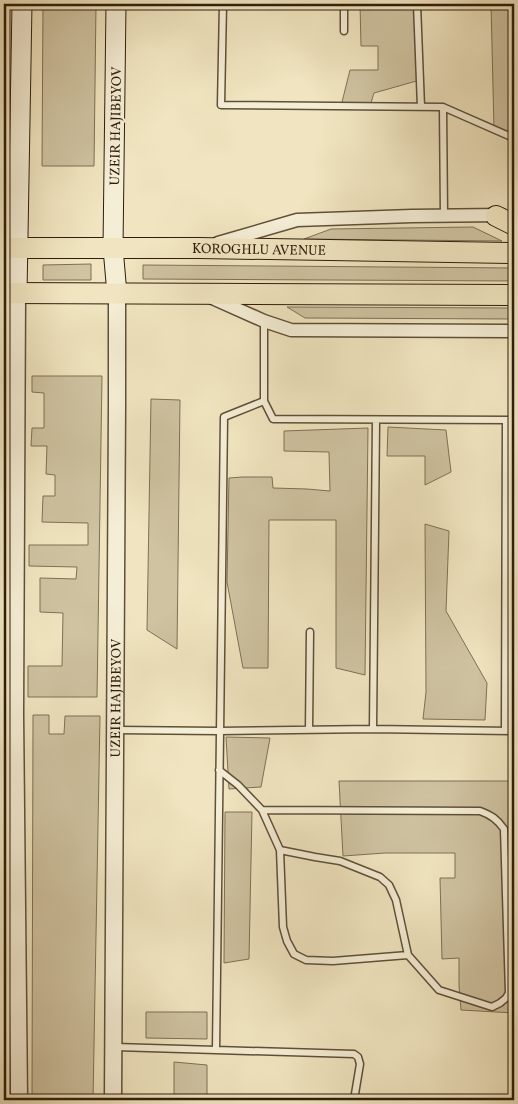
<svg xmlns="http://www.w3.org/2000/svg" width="518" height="1104" viewBox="0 0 518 1104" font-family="Vollkorn,serif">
	<rect width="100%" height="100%" fill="#f0e5c0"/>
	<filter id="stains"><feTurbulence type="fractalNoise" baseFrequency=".004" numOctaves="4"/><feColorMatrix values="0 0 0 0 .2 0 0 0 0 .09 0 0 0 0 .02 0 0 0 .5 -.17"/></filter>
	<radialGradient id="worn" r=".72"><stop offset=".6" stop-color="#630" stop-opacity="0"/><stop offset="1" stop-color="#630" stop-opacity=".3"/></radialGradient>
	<path fill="#cfc3a1" stroke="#7f7056" d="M43 4H96L94 166H42Z
		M360 4H417L420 80 374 93 370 106H341L350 70H378V46H361Z
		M491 4H514V136L494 129Z
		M473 227 502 241 304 239 331 229Z
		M91 264V280H43V265Z
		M143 265 514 268V281L143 279Z
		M287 307 514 308V319L305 318Z
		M32 376H102L97 697H28V666H62L63 613 40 612V578L76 579 77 567 29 566V545H88V523L42 522 43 496H55V475L46 474 47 446H31L32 428H44V393L32 392Z
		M151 399 180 400 177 649 147 630Z
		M388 427 446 430 451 472 425 485V456H387Z
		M368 428 365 675 336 668V520H269L268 668H243L227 582 229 478 242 477H272L273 488 307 489 330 491 329 452 284 451V431Z
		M425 524 449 531 446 611 487 683 485 720 423 719 426 692Z
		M33 715H49V734H64L65 716H100L93 1100H32Z
		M226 737 270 738 261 787 229 789Z
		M339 781H514V1013L461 1010 459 986V958L442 959 440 878H455V853H385L343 856Z
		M225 812H252L249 959 224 963Z
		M146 1012H207V1039L146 1038Z
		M174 1062 207 1065V1097H174Z"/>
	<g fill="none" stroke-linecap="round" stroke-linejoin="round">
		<g stroke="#5f5038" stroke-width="9">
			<path id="service" d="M223 4 221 105 443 107 444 216
				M344 4V31
				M417 4 421 107
				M443 107 509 136H514
				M264 321V401L224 417 216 1050 354 1054 358 1057 360 1064 354 1100
				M264 401 273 419 514 420
				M373 729 376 420
				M117 730 219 731 373 729 514 731
				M309 730 310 632
				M505 731 506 420
				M219 770 238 785 262 810 280 850 283 927 287 941 294 954 306 960 333 961 408 955 396 900 389 885 380 877 340 861 315 857 280 850
				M262 810 480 811C491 815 497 819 504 829L509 993 506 998 500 1003 492 1007 439 990 408 955
				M115 1047 216 1050"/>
		</g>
		<g stroke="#5f5038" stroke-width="15">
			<path id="minor" d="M218 243 297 220 412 216 502 215
				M210 297 264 321 291 330 514 331"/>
		</g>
		<g stroke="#5f5038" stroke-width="19">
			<g id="tertiary">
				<path d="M17 294 15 714 19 1100"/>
				<path id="s1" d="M113 1100 117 406V294"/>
			</g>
		</g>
		<g stroke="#2f1e0b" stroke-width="21">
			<path id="secondary" d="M116 4 113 248 117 294
				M17 294 22 4"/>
		</g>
		<g stroke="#2f1e0b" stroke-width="22">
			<g id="primary">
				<path d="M496 216 514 225"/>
				<path id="s2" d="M4 248H199L514 253"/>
				<path d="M4 293 514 295"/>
			</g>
		</g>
		<use href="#service" stroke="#f5eed6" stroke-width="6"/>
		<use href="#minor" stroke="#f5eed6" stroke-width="12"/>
		<use href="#tertiary" stroke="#f5eed6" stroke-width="16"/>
		<use href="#secondary" stroke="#f5eed6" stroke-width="19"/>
		<use href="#primary" stroke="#f0e5c0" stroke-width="20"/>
	</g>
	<g text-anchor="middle" stroke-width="4" stroke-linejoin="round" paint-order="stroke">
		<g font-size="14" fill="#2f1e0b" stroke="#f5eed6">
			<text transform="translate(115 126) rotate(-89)" y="5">UZEIR HAJIBEYOV</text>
			<text dy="5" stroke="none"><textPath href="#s2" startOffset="255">KOROGHLU AVENUE</textPath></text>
			<text dy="5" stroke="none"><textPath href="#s1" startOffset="402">UZEIR HAJIBEYOV</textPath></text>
		</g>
	</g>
	<rect width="518" height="1104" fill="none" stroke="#f0e5c0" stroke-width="20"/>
	<rect x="5" y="5" width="508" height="1094" fill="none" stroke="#2f1e0b" stroke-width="2.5"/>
	<rect x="10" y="10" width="498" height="1084" fill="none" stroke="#2f1e0b"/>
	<rect width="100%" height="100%" filter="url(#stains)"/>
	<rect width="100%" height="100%" fill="url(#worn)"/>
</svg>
